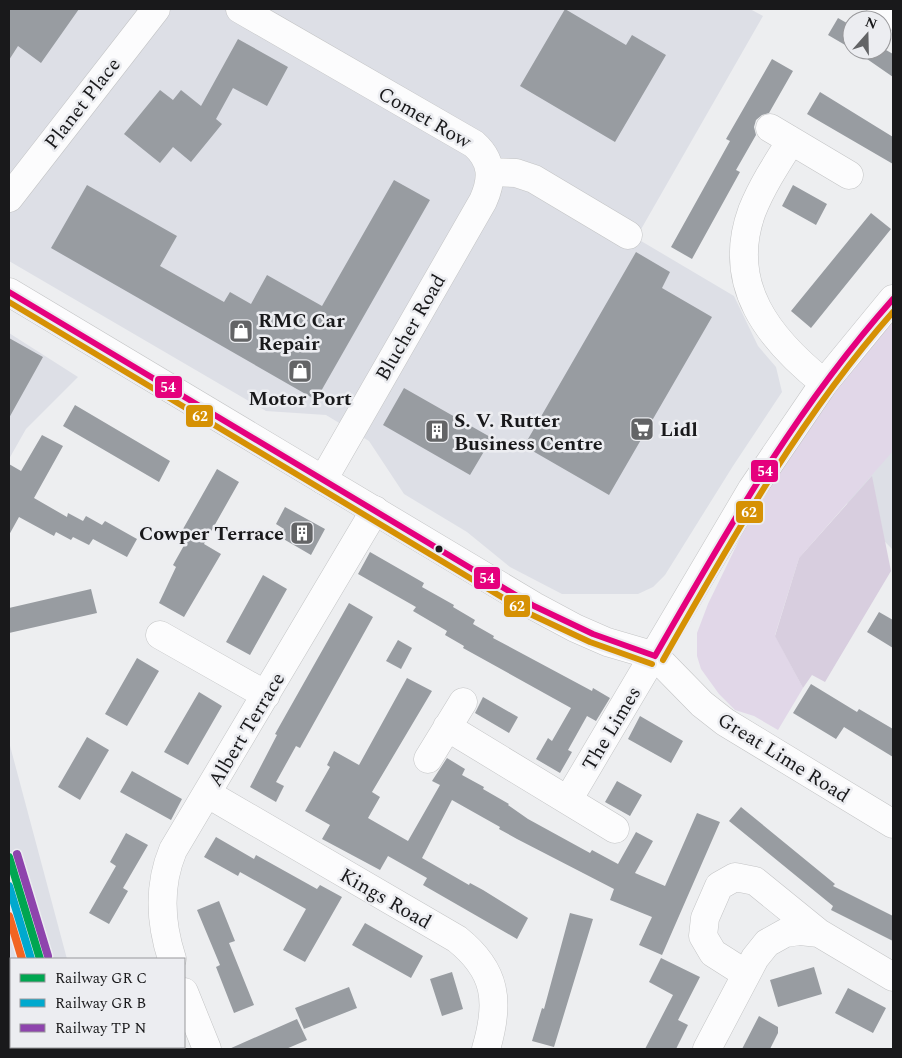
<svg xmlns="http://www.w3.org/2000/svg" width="902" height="1058" viewBox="0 0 902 1058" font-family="Spectral,serif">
	<rect width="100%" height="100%" fill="#edeef0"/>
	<path fill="#dddfe6" d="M9 9H750L763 16 636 238 734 296 758 346 776 367 782 392 733 466 665 575 653 587 638 594H562L510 567 467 532 404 494 369 441 326 415 266 411 9 261Z
		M9 333 78 377 26 429 9 459Z
		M893 408V550L829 485Z
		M9 742 67 959H11V982L9 983Z
		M14 1047H99V1049H15Z"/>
	<path fill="#e1d7e8" d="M893 322V451L799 558 775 635 803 688 778 730 754 716 735 710 719 694 701 669 697 656V633L708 604 762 493 848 372Z"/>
	<path fill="#d8cedf" d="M872 476 891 571 825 682 812 675 803 688 775 636 799 558Z"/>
	<path fill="#989ca1" d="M9 9H79L41 63 18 46 9 60Z
		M565 9 626 45 632 35 666 55 615 142 520 86Z
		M838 18 852 26V49L828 35Z
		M238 39 288 67 267 106 233 88 216 119 222 124 191 162 173 147 160 163 124 134 160 90 173 100 181 90 201 106Z
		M854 50H886L893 54V77Z
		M772 59 793 71 769 113 762 115 756 120 754 127 756 135 736 170 740 172 692 259 671 247 730 141 726 139Z
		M820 92 893 137V164L807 114Z
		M394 180 430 200 316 400 51 248 87 185 177 236 160 266 224 302 230 292 251 304 267 275 322 306Z
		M793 185 827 204 816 225 782 206Z
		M871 213 891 229 811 328 791 311Z
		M636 252 670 272 662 288 712 317 609 495 524 446Z
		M9 338 43 357 9 418Z
		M404 388 492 438 470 475 383 425Z
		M75 405 170 461 159 482 63 426Z
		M42 435 63 446 34 498 67 517 68 513 83 521 86 516 102 525 105 521 137 539 127 557 93 539 89 545 73 537 71 540 56 532 54 536 19 517 9 535V464L21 471Z
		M217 469 239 482 204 544 221 554 184 617 159 603 176 567 173 565 191 533 183 529Z
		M285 507 325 529 311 555 280 537 284 529 276 524Z
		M370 552 424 583 422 587 454 605 453 607 475 620 473 624 494 636 493 638 592 691 593 688 610 698 596 721 587 716 568 750 572 752 560 773 536 759 548 738 552 741 571 708 463 648 464 646 445 635 447 631 413 611 416 607 358 574Z
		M263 575 287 589 250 655 226 642Z
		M91 589 97 613 9 633V608Z
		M349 603 373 617 300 748 296 746 276 782 284 786 276 802 250 787 277 735 275 734Z
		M879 612 893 620V648L867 632Z
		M398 640 412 648 401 669 386 661Z
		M137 658 159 671 127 726 105 714Z
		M407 678 432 691 372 792 380 797 368 818 408 841 440 785 432 781 447 758 465 769 462 775 484 787 483 789 509 804 508 805 528 819 590 853 592 850 618 864 636 832 653 841 635 873 665 886 697 813 720 822 662 955 639 945 652 917 610 900 614 889 517 839 499 829 500 827 452 800 422 858 469 885 470 883 483 890 528 918 517 939 423 885 427 878 388 856 380 870 322 839 330 825 305 811 330 767 327 765 334 751 359 765Z
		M811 684 857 712 859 709 893 729V757L844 727 836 739 793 713Z
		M199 692 222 706 188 765 164 752Z
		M483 697 518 717 509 733 475 713Z
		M640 716 683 741 671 763 628 739Z
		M87 737 109 750 80 800 58 787Z
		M132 771 182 799 171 820 120 792Z
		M617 781 642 795 630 816 605 802Z
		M741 807 835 884 833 886 893 916V941L831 910 833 906 729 821Z
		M126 833 148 845 123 888 128 891 109 924 89 913 116 866 110 862Z
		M216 837 254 859 256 855 317 889 320 885 342 897 305 962 283 950 306 909 240 872 238 876 204 857Z
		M219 901 235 941 229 943 254 1005 234 1013 216 967 220 965 197 910Z
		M570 913 593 919 554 1047 532 1041 542 1008 544 1009Z
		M365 923 423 956 411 978 352 945Z
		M661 958 700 977 678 1020 688 1025 676 1049H645L673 995 649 982Z
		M814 967 822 994 778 1007 770 980Z
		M452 972 463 1009 442 1016 430 979Z
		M349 987 357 1008 304 1029 295 1008Z
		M848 988 886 1008 873 1033 835 1013Z
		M759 1016 778 1027V1033L770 1049H742Z
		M297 1019 307 1040 286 1049H229Z"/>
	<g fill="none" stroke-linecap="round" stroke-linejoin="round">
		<g stroke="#c3c4c5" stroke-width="29">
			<path id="minor" d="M240 9 474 144C493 161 493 179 483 201L323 480
				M881 9 893 16
				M770 128 849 175
				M791 141C777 163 762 186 752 211 725 285 769 339 824 383
				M490 172 516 173 534 179 628 235
				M9 198 156 9
				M160 635 266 695
				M447 727 615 829
				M428 759 463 702
				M208 794 457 939C497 971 500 1002 486 1049
				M568 800 752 489 824 383 893 299
				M172 959C160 922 158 886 173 850L375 510
				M746 974 713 953 703 936 705 918 719 886 735 877 755 881 819 933
				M184 992 207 1049
				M707 1049 755 958 767 943 785 933 800 931 819 933 893 977"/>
		</g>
		<g stroke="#c3c4c5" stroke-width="29">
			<path id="major" d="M9 292 534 606 575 628 607 642 655 656 702 704 725 722 893 824"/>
		</g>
		<use href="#minor" stroke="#fcfcfd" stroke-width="28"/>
		<use href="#major" stroke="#fcfcfd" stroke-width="28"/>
		<g stroke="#ecedf1" stroke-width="10">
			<path id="bus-1" d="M9 292 534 606 593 634 655 656
				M655 656C728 529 795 409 893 299"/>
		</g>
		<g stroke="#ecedf1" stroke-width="10">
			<path id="bus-2" d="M9 302 530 614 590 642 652 664
				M663 660C732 539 800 417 893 312"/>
		</g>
		<use href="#bus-1" stroke="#e5007d" stroke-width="6"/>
		<use href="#bus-2" stroke="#d69104" stroke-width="6"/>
		<g stroke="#ecedf1" stroke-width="11">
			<path id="rail-1" d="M9 857 40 959"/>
		</g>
		<g stroke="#ecedf1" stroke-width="11">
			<path id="rail-2" d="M9 886 31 959"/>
		</g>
		<g stroke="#ecedf1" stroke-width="11">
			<path id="rail-3" d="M17 854 48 956"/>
		</g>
		<g stroke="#ecedf1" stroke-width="11">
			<path id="rail-4" d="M9 916 22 959"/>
		</g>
		<use href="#rail-1" stroke="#00a651" stroke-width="8"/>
		<use href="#rail-2" stroke="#00a9ce" stroke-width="8"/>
		<use href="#rail-3" stroke="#8e44ad" stroke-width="8"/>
		<use href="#rail-4" stroke="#f26522" stroke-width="8"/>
	</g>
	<defs>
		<g id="shop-square" transform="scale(1.25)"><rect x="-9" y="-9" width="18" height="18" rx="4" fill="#636466" stroke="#ecedf1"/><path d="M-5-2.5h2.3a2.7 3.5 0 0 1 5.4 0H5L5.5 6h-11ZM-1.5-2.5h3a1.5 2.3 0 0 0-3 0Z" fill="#fff"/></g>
		<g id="supermarket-square" transform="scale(1.25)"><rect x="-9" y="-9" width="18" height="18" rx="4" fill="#636466" stroke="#ecedf1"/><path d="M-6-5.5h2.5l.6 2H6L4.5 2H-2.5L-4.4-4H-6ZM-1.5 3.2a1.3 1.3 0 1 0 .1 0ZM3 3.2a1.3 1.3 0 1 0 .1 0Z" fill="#fff"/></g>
		<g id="building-square" transform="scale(1.25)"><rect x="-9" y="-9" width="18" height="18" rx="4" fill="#636466" stroke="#ecedf1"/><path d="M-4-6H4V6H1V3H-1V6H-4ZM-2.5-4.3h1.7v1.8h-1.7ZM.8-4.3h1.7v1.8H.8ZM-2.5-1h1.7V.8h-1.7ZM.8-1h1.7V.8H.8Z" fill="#fff"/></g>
	</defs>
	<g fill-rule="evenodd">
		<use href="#shop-square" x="241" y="331"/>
		<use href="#shop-square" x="300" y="371"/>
		<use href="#supermarket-square" x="642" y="429"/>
		<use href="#building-square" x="437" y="431"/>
		<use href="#building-square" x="302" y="533"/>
	</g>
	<circle fill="#19191b" stroke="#ecedf1" stroke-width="2" cx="439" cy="549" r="4.5"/>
	<g text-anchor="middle" stroke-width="5" stroke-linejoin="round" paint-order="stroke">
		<g font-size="20" fill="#19191b" stroke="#ecedf1">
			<text transform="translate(82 103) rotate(-52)" y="7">Planet Place</text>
			<text transform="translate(425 117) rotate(30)" y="7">Comet Row</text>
			<text transform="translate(410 327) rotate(-60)" y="7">Blucher Road</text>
			<text transform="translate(611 728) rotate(-59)" y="7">The Limes</text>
			<text transform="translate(246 729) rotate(-59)" y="7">Albert Terrace</text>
			<text transform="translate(784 757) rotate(32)" y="7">Great Lime Road</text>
			<text transform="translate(386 898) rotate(30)" y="7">Kings Road</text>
		</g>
		<g font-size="20" font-weight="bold" fill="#19191b" stroke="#ecedf1" text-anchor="start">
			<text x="258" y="327">RMC Car<tspan x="258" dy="23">Repair</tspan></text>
			<text x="300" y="405" text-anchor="middle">Motor Port</text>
			<text x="454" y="427">S. V. Rutter<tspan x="454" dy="23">Business Centre</tspan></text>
			<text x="660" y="436">Lidl</text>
			<text x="284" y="540" text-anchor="end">Cowper Terrace</text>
		</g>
	</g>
	<g stroke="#ecedf1" stroke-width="2">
		<rect x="154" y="375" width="29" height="24" rx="5" fill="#e5007d"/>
		<rect x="185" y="404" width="29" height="24" rx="5" fill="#d69104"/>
		<rect x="750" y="459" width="29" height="24" rx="5" fill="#e5007d"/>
		<rect x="735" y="500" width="29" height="24" rx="5" fill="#d69104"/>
		<rect x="473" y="566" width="28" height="24" rx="5" fill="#e5007d"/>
		<rect x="503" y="594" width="28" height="24" rx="5" fill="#d69104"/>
	</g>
	<g font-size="14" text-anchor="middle" font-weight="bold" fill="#fff">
		<text x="168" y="392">54</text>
		<text x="200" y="421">62</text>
		<text x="765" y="476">54</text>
		<text x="749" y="517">62</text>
		<text x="487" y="583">54</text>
		<text x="517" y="611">62</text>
	</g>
	<rect width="902" height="1058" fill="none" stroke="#19191b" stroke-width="20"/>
	<rect x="10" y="958" width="175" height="90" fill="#ecedf1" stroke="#98989b"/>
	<rect x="20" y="974" width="25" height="8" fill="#00a651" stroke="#98989b"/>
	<text x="55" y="983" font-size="15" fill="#19191b">Railway GR C</text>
	<rect x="20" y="999" width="25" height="8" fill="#00a9ce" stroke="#98989b"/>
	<text x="55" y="1008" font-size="15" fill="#19191b">Railway GR B</text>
	<rect x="20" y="1024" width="25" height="8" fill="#8e44ad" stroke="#98989b"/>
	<text x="55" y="1033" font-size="15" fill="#19191b">Railway TP N</text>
	<g transform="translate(867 35) rotate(20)"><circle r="24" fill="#ecedf1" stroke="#98989b"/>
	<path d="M0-4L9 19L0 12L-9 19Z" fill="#636466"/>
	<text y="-8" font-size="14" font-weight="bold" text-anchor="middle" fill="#19191b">N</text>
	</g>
</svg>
